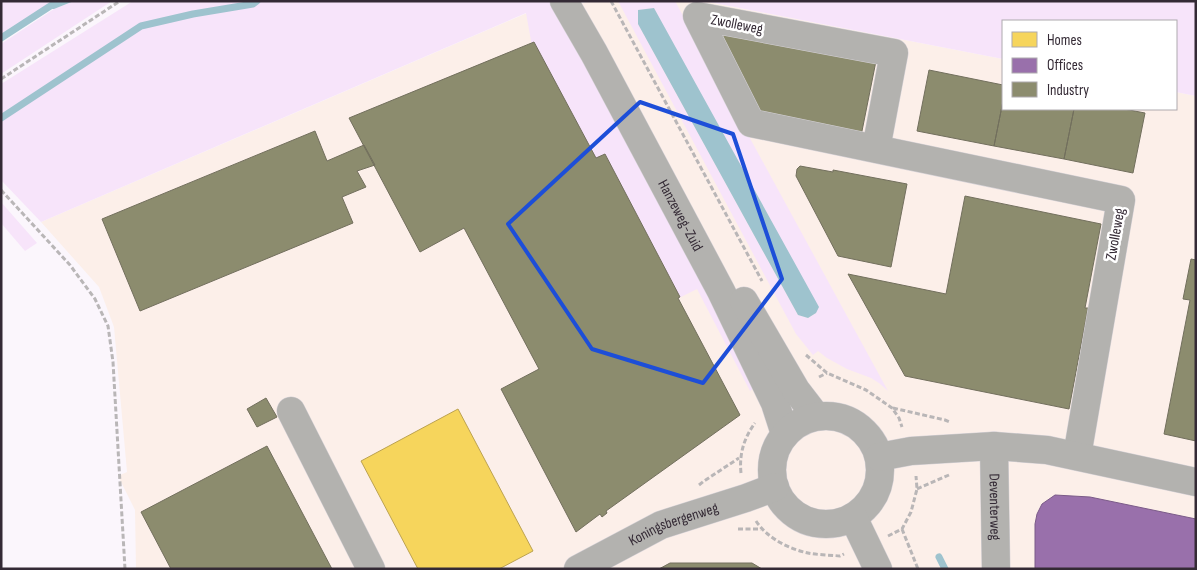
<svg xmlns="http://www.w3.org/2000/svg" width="1197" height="570" viewBox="0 0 1197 570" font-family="'Sofia Sans Condensed',sans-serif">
	<rect width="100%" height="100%" fill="#fbf6fc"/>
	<path fill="#fcefe9" d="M594 1H704L1003 59V109H1176V92L1196 96V569H136L135 510 118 476 127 472 114 327 99 287 41 222 527 13Z"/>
	<path fill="#f7e4fa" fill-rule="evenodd" d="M1 1H52L51 4 1 35Z
		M74 1H112L1 74V44L54 9Z
		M133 1H553L573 33 756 387 750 391 697 289 677 299 532 46 526 13 41 222 1 180V84Z
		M618 1H675L888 391 879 383 871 378 847 369 827 358 818 351 813 355 796 334ZM638 24 816 313 808 318 798 315Z
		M704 1H1196V96L1176 92V21H1003V59Z
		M1 202 37 243 25 251 1 223Z"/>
	<path fill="#9ec3ce" d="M52 1H74L54 9H52L51 4Z
		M654 8 819 307 816 313 808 318 798 315 638 24V10Z"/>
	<path fill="#f6d55c" stroke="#bca250" d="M458 409 533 551 499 569H418L361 461Z"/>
	<path fill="#9970ab" stroke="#7b5b88" d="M1055 495 1090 497 1196 519V569H1035V524L1037 514 1042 504Z"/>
	<path fill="#8c8c6e" stroke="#726f5d" d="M718 29 876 61 861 136 763 116Z
		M534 42 596 158 605 154 680 297 678 298 740 415 606 511 607 513 602 517 600 514 576 532 501 389 539 369 464 228 420 252 349 118Z
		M929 70 1003 85V101L994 146 917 131Z
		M1003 101V109H1074L1064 159 994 146Z
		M1074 109H1124L1145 113 1133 173 1064 159Z
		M315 131 327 161 364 145 375 165 357 171 366 187 342 197 353 223 140 311 102 219Z
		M800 166 833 172V170L907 184 891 267 838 256 796 176 797 169Z
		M965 196 1101 224 1085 308H1088L1069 409 905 376 848 274 946 294Z
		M1191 259 1196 260V441L1164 434 1190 300 1183 299Z
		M266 398 277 417 257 427 247 409Z
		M267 446 332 569H171L141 512Z
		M670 563H752L762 569H659Z"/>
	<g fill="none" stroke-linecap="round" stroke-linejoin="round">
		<path stroke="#9ec3ce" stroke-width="7" d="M1 38 58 1
			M1 118 141 26 193 14 253 4 257 1
			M939 557 945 569"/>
		<g stroke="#d6d2d7" stroke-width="29">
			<g id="minor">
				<path id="s1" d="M564 1 594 53 721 291 775 403 785 434"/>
				<path d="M876 149 894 53 697 16 751 123 1121 200 1077 456"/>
				<path d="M744 301 796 390 816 416"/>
				<path d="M291 411 371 569"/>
				<circle cx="826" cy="470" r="54"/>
				<path id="s2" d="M994 446 996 569"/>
				<path d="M879 457 911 451 994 446 1047 450 1196 482"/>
				<path d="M853 517 878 569"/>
				<path id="s3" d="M578 569 661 525 746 498 775 487"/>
			</g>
		</g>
		<path stroke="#b9b6b7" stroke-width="3" stroke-dasharray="5 2.5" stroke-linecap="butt" d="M611 1 762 281
			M1 79 120 1
			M1 190 70 265 95 299 108 326 113 362 125 569
			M806 355 827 373 866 390 892 408 899 418 902 427
			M819 377 827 373
			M893 408 945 420 950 422
			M741 473C739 454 744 438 755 423
			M699 485 704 481 739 458
			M917 489 949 475
			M756 521C767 538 789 549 808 553 818 555 830 555 840 556L844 554
			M738 529H761
			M902 529 918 569
			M888 536 902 529 911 512 917 489 916 476"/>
		<use href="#minor" stroke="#b3b2af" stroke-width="28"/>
	</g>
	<path fill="none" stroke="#1d4ed8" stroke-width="4" stroke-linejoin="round" d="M640 102 733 134 782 279 703 383 592 349 508 224Z"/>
	<g text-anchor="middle" stroke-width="5" stroke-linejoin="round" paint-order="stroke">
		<g font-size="15" fill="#342a35" stroke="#fff">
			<text transform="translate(737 24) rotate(11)" y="5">Zwolleweg</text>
			<text dy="5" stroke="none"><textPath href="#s1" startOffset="244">Hanzeweg-Zuid</textPath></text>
			<text transform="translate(1115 234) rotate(-80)" y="5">Zwolleweg</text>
			<text dy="5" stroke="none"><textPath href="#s2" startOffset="61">Deventerweg</textPath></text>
			<text dy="5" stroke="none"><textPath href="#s3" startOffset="106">Koningsbergenweg</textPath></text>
		</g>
	</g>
	<rect width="1197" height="570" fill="none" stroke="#342a35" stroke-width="5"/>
	<rect x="1002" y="20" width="175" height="90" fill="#ffffff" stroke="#aeaaae"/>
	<rect x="1012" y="32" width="25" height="15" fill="#f6d55c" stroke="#aeaaae"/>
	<text x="1047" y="45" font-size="15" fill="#342a35">Homes</text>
	<rect x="1012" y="58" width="25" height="15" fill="#9970ab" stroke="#aeaaae"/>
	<text x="1047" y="70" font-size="15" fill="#342a35">Offices</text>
	<rect x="1012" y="82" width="25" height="15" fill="#8c8c6e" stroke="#aeaaae"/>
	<text x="1047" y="95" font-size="15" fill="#342a35">Industry</text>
</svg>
